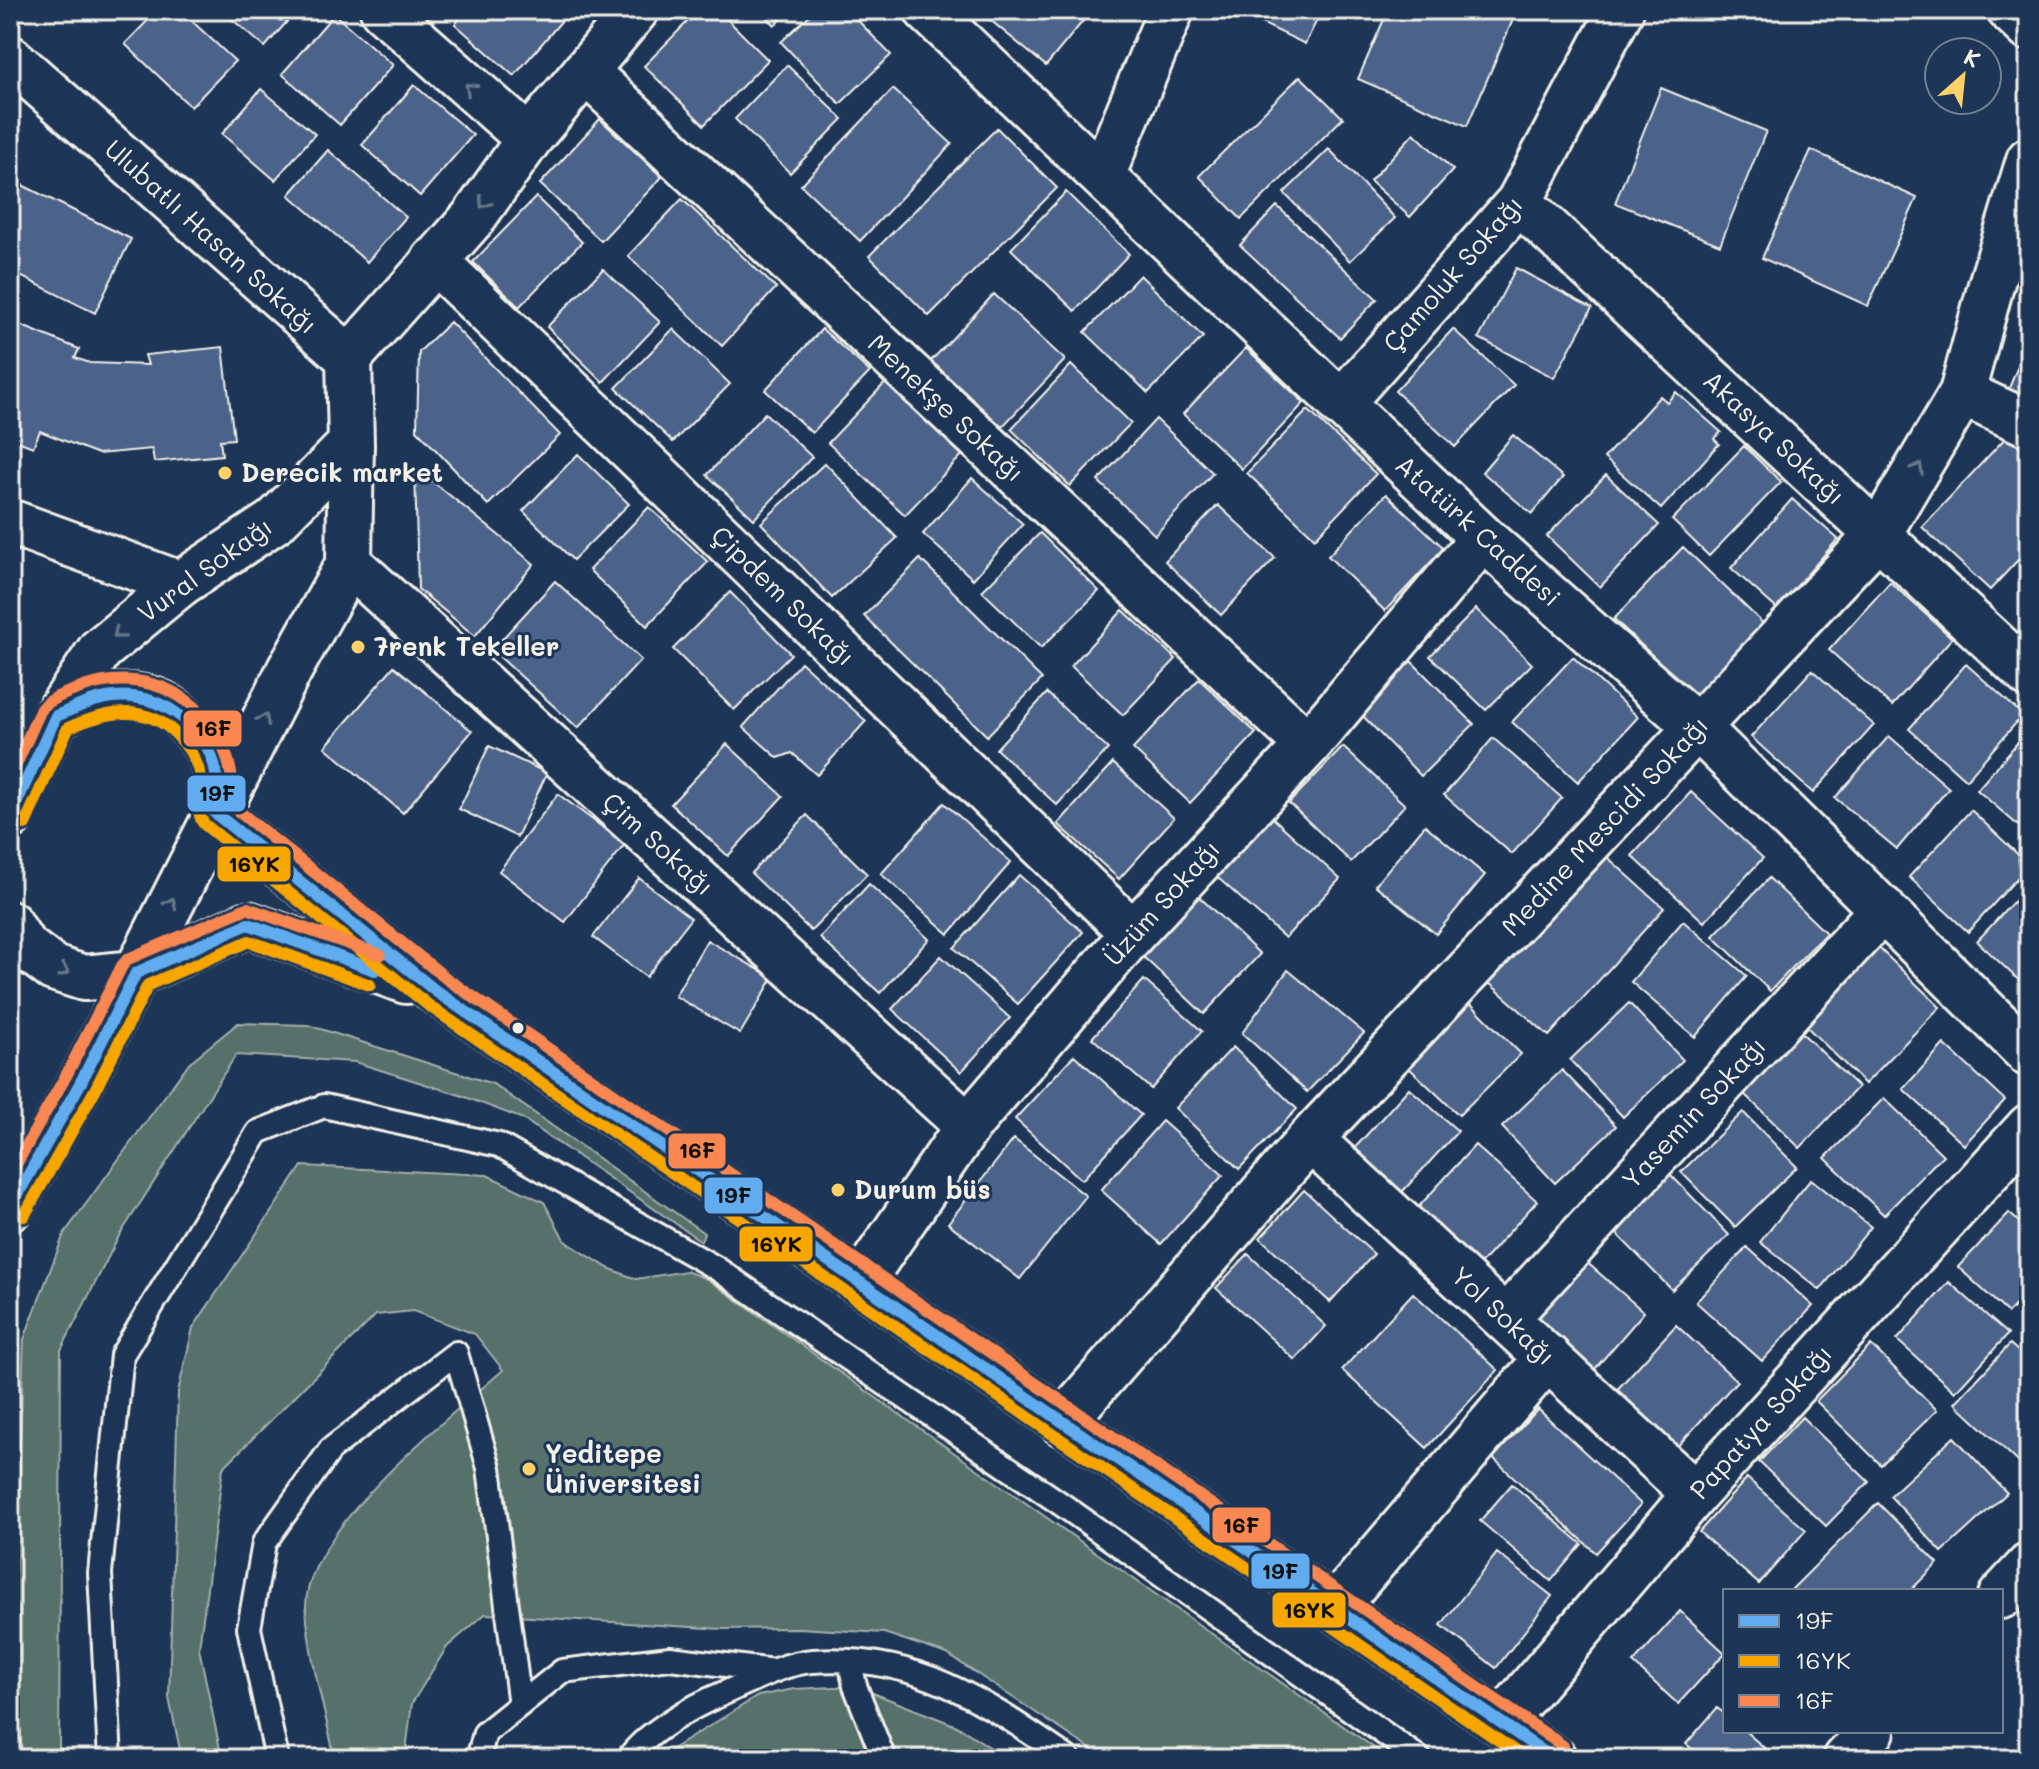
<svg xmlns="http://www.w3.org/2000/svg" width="2039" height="1769" viewBox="0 0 2039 1769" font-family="Mali,sans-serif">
	<rect width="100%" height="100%" fill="#1d3557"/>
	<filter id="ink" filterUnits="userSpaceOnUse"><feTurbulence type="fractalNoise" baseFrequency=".0125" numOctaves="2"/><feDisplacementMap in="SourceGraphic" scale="16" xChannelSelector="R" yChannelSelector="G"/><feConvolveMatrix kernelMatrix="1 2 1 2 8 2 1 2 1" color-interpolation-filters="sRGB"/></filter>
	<g filter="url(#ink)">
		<path fill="#566f6b" stroke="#a5b0aa" stroke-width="2" d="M238 1023 308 1025 493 1084 704 1233 701 1241 523 1119 460 1095 355 1062 236 1055 119 1236 61 1350 59 1759H22L14 1600 24 1339 64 1234 189 1063Z
			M302 1166 487 1175 544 1202 565 1241 608 1268 636 1279 686 1271 707 1279 1390 1759H1106L947 1654 884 1633 798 1628 723 1629 485 1614 447 1647 412 1703 405 1759H335C325 1712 309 1657 306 1609 303 1531 448 1419 503 1370L475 1334 413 1311 376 1315 223 1468 199 1648 222 1759H182L169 1698 178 1392 193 1328Z
			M855 1686 957 1726 1008 1759H664L671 1750 758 1696 794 1689Z"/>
		<path fill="#4c648a" stroke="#f4f1e8" stroke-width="2" d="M158 10H180L235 61 191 107 125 44Z
			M221 10H297L265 47Z
			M467 10H571L514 76 455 24Z
			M699 10H718L768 60 704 125 644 66Z
			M759 10H790L775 25Z
			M815 10H848L891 55 840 104 781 42Z
			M978 10H1092L1046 66Z
			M1234 10H1322L1305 44Z
			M1388 10H1502L1515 15 1467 126 1358 79Z
			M334 14 393 65 340 125 282 74Z
			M787 65 843 119 790 173 735 119Z
			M1300 76 1343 118 1241 219 1199 176Z
			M414 85 473 135 420 196 362 145Z
			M1661 88 1766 131 1720 245 1615 203Z
			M261 89 315 134 275 180 222 134Z
			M893 89 952 144 860 241 801 185Z
			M600 119 662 177 601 241 540 184Z
			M997 128 1057 188 929 316 869 256Z
			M1414 133 1453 170 1410 217 1370 181Z
			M1329 149 1395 218 1350 261 1284 193Z
			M328 150 406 217 367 262 289 195Z
			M1811 150 1917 198 1868 306 1762 258Z
			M10 179 131 239 95 313 10 271Z
			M1066 192 1129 254 1075 311 1011 249Z
			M536 197 582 242 519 307 473 262Z
			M682 199 776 288 722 346 628 256Z
			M1277 206 1377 299 1340 338 1240 245Z
			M1516 268 1592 308 1554 378 1479 338Z
			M603 269 660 322 603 382 547 327Z
			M1140 275 1203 337 1148 393 1085 332Z
			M994 294 1065 360 1001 428 930 362Z
			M10 321 79 349 75 358 90 363 148 365 145 355 223 347 234 439 220 440 222 455 154 462 152 449 98 454 40 431 33 447 10 438Z
			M450 322 560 435 488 505 417 430 419 352Z
			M673 329 730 384 673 442 616 388Z
			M822 329 870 372 812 433 765 390Z
			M1453 329 1514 385 1455 447 1395 391Z
			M2029 339V402L2007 393Z
			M1246 348 1304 403 1242 469 1183 414Z
			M1071 365 1131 423 1070 486 1011 429Z
			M888 380 965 452 905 515 828 443Z
			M1676 392 1721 432 1714 439 1719 444 1661 509 1604 458 1660 396 1667 402Z
			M1308 410 1376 474 1315 538 1247 473Z
			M765 413 812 457 754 519 707 475Z
			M1156 419 1213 473 1155 535 1098 481Z
			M2011 432 2029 449V548L1990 590 1922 527Z
			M1513 435 1563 477 1532 514 1482 472Z
			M1744 446 1781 482 1709 556 1672 520Z
			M578 454 629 504 573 560 523 511Z
			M825 463 897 538 832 598 761 523Z
			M415 467 534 564 475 636 418 589Z
			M1606 475 1659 525 1600 587 1547 536Z
			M972 478 1023 524 973 579 923 534Z
			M1386 494 1444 548 1385 611 1328 556Z
			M1792 499 1838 539 1777 609 1731 568Z
			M1218 505 1275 558 1221 615 1165 561Z
			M649 507 708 562 647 626 589 570Z
			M1040 533 1099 591 1041 648 982 591Z
			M1683 547 1768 628 1698 699 1614 619Z
			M920 559 1042 679 987 736 864 616Z
			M555 581 641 660 578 728 492 650Z
			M1890 582 1952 638 1892 706 1829 650Z
			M730 592 791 654 734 710 673 649Z
			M1476 609 1532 664 1486 710 1430 656Z
			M1123 610 1176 659 1123 715 1071 666Z
			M1573 657 1638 717 1578 782 1512 722Z
			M1411 661 1474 724 1421 776 1359 712Z
			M801 662 866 721 817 775 792 753 778 758 743 727Z
			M1966 664 2023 715 1966 780 1909 729Z
			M394 666 472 731 403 813 325 747Z
			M1812 670 1874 725 1813 793 1751 737Z
			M1199 679 1256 733 1190 803 1133 749Z
			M1047 693 1108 749 1057 805 996 749Z
			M2029 729V835L1977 790Z
			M1889 736 1949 788 1897 849 1835 798Z
			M1493 738 1562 798 1512 854 1444 795Z
			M727 744 783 796 728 856 671 804Z
			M489 746 547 773 517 837 459 809Z
			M1343 747 1405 805 1351 862 1289 803Z
			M1113 763 1174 818 1119 879 1058 824Z
			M1691 792 1763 858 1704 922 1632 856Z
			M558 794 625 844 565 922 499 871Z
			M944 803 1011 862 949 934 881 874Z
			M1971 810 2029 865 1968 932 1909 877Z
			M807 815 867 874 811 931 751 873Z
			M1272 817 1340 879 1285 938 1217 877Z
			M1425 825 1485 875 1436 934 1375 885Z
			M1605 855 1664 908 1549 1036 1489 983Z
			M1019 875 1083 932 1018 1004 954 948Z
			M639 878 691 918 646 977 593 937Z
			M1769 878 1826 933 1770 991 1713 936Z
			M869 884 929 939 880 993 820 938Z
			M2029 885V990L1977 941Z
			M1194 892 1260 954 1204 1014 1137 951Z
			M1683 921 1747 976 1695 1037 1631 982Z
			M707 940 773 978 740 1034 675 996Z
			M1879 948 1940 1007 1865 1084 1805 1025Z
			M941 956 1010 1018 961 1072 892 1009Z
			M1288 970 1364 1033 1307 1092 1242 1033Z
			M1144 980 1202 1031 1151 1089 1092 1038Z
			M1469 1002 1521 1054 1459 1115 1407 1066Z
			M1629 1003 1683 1060 1623 1117 1570 1060Z
			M1799 1030 1858 1087 1800 1148 1741 1091Z
			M1944 1044 2005 1100 1964 1145 1903 1089Z
			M1233 1047 1297 1109 1239 1169 1175 1108Z
			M1074 1055 1141 1115 1082 1180 1015 1119Z
			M1562 1070 1616 1126 1555 1183 1502 1127Z
			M1409 1088 1458 1131 1402 1192 1353 1150Z
			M1884 1098 1943 1155 1884 1215 1825 1158Z
			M1743 1112 1797 1167 1735 1227 1681 1172Z
			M1162 1121 1223 1175 1161 1244 1101 1190Z
			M1014 1139 1086 1196 1020 1279 948 1223Z
			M1475 1145 1537 1201 1475 1270 1413 1213Z
			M1668 1172 1729 1235 1672 1290 1611 1228Z
			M1811 1179 1871 1227 1820 1290 1760 1242Z
			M1304 1190 1374 1254 1330 1302 1260 1238Z
			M2009 1213 2029 1231V1291L2008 1313 1958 1267Z
			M1747 1247 1813 1306 1762 1361 1696 1302Z
			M1248 1254 1326 1326 1295 1360 1216 1288Z
			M1584 1260 1644 1312 1594 1370 1534 1318Z
			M1949 1282 2008 1334 1955 1392 1897 1340Z
			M1413 1293 1498 1370 1427 1448 1342 1370Z
			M1676 1325 1737 1381 1675 1449 1613 1394Z
			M2010 1344 2029 1361V1472L1955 1403Z
			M1871 1345 1937 1410 1881 1465 1816 1401Z
			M1538 1409 1641 1504 1596 1553 1493 1458Z
			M1802 1417 1869 1482 1826 1526 1759 1462Z
			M1954 1437 2007 1493 1942 1552 1890 1496Z
			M1747 1478 1806 1530 1759 1584 1699 1532Z
			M1512 1484 1582 1544 1551 1581 1480 1521Z
			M1878 1503 1938 1563 1910 1591H1794L1792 1589Z
			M1497 1553 1552 1596 1496 1668 1441 1625Z
			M1680 1611 1725 1653 1678 1704 1633 1663Z
			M1717 1708 1725 1714V1731H1745L1777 1759H1704L1686 1744Z"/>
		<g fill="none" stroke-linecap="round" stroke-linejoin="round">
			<g stroke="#f4f1e8" stroke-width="28">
				<path id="lane" d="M850 1662 855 1686 884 1759
					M110 1759 100 1573 122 1355 258 1132 324 1106 499 1145 716 1268 1064 1506 1420 1759
					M277 1759 249 1628 264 1543 331 1449 456 1353 489 1468 520 1705
					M478 1759 485 1733 562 1671 670 1658 774 1671
					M628 1759C645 1733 693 1706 722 1694 750 1682 782 1663 813 1661 919 1654 987 1703 1069 1759"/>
			</g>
			<g stroke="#f4f1e8" stroke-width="50">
				<path id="street" d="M383 10 529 139
					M927 10 1483 538 1697 727 2029 1054
					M2010 10 2029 28
					M585 71 1308 745
					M1102 176 1171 10
					M1519 202 2029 675
					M434 260 1133 933
					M349 358 473 218 529 139 636 10
					M1962 393 2029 424
					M1340 404 1519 202 1621 10
					M10 522 180 584
					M349 563 968 1126
					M215 813 437 992 1554 1759
					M136 973 248 924 406 981
					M1310 1139 1695 1494
					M861 1282 968 1126 1133 933 1308 745 1483 538
					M1506 1318 1883 909
					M1062 1423 1310 1139 1878 535 1962 393 1991 285 2029 160
					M2001 1596 2029 1566
					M1335 1607 1548 1357
					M1501 1723 1695 1494 2029 1127
					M1846 1759 1872 1731"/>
			</g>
			<g stroke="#f4f1e8" stroke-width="50">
				<path id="primary" d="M10 58 349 358 351 444 349 563 290 669 81 1082 10 1208
					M56 716C69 711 82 703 96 700 111 696 130 695 145 698 178 704 212 743 216 776 218 788 216 801 215 813
					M10 817 56 716 100 650 180 584 275 521 351 444
					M10 924 24 946 53 968 84 978 136 973"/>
			</g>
			<use href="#lane" stroke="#1d3557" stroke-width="22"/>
			<use href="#street" stroke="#1d3557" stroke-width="44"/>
			<use href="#primary" stroke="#1d3557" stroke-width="44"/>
			<g stroke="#1d3557" stroke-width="18">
				<path id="bus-1" d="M10 817 56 716C75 708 93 699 114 697 158 693 201 721 214 764 218 780 217 797 215 813L437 992 1554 1759
					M10 1208 81 1082 136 973 248 924 375 970"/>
			</g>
			<g stroke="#1d3557" stroke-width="18">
				<path id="bus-2" d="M25 824 68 728C105 712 144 702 176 734 188 746 197 760 200 776 203 792 194 811 204 824L428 1005 1526 1759
					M24 1216 95 1090 148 985 249 941 370 985"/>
			</g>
			<g stroke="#1d3557" stroke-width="18">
				<path id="bus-3" d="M10 778 41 709C49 699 66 693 78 689 162 657 240 719 232 806L447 979 1563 1746
					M10 1175 67 1074 122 966 128 959 247 908 380 955"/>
			</g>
			<use href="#bus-1" stroke="#60acee" stroke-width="12"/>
			<use href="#bus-2" stroke="#f7a600" stroke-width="12"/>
			<use href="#bus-3" stroke="#f88751" stroke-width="12"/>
		</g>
		<defs><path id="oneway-chevron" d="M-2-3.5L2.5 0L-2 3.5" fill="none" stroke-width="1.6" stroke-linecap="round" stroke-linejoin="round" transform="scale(2)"/></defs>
		<g stroke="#68778a">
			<use href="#oneway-chevron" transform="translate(470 88) rotate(-138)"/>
			<use href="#oneway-chevron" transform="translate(484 203) rotate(125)"/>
			<use href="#oneway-chevron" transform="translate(1918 468) rotate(-60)"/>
			<use href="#oneway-chevron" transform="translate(118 634) rotate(141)"/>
			<use href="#oneway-chevron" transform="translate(264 719) rotate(-63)"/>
			<use href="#oneway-chevron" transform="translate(171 903) rotate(-64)"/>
			<use href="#oneway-chevron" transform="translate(64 971) rotate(20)"/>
		</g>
	</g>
	<g fill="#ffd166" stroke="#1d3557" stroke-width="3">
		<circle cx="225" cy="473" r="8"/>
		<circle cx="358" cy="647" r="8"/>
		<circle cx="838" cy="1190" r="8"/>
		<circle cx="529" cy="1469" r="8"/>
	</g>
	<circle fill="#f4f1e8" stroke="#1d3557" stroke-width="3" cx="518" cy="1028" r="7"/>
	<g text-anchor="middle" stroke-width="6" stroke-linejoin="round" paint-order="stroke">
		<g font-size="26" fill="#f4f1e8" stroke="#1d3557">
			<text transform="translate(211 237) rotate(42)" y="9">Ulubatlı Hasan Sokağı</text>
			<text transform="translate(1453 274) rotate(-49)" y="9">Çamoluk Sokağı</text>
			<text transform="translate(946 408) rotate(43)" y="9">Menekşe Sokağı</text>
			<text transform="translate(1774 438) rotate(43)" y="9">Akasya Sokağı</text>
			<text transform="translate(1478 531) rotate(42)" y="9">Atatürk Caddesi</text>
			<text transform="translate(205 570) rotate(-36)" y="9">Vural Sokağı</text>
			<text transform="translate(783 596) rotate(44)" y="9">Çipdem Sokağı</text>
			<text transform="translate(1605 826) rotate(-47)" y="9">Medine Mescidi Sokağı</text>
			<text transform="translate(658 844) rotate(42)" y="9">Çim Sokağı</text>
			<text transform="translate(1162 903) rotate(-48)" y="9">Üzüm Sokağı</text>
			<text transform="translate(1694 1113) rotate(-47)" y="9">Yasemin Sokağı</text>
			<text transform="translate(1503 1316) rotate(43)" y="9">Yol Sokağı</text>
			<text transform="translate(1761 1422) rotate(-48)" y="9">Papatya Sokağı</text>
		</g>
		<g font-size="26" font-weight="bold" fill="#f4f1e8" stroke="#1d3557" text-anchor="start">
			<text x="241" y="482">Derecik market</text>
			<text x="374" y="656">7renk Tekeller</text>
			<text x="854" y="1199">Durum büs</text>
			<text x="545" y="1463">Yeditepe<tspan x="545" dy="30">Üniversitesi</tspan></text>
		</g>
	</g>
	<g stroke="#1d3557" stroke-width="3">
		<rect x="182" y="709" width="61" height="39" rx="8" fill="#f88751"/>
		<rect x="186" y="774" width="61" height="39" rx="8" fill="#60acee"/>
		<rect x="216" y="845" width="76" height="38" rx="8" fill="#f7a600"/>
		<rect x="667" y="1132" width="60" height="38" rx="8" fill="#f88751"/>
		<rect x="703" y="1176" width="61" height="39" rx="8" fill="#60acee"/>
		<rect x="738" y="1225" width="76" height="38" rx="8" fill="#f7a600"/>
		<rect x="1211" y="1506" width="61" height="38" rx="8" fill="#f88751"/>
		<rect x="1250" y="1552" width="61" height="38" rx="8" fill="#60acee"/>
		<rect x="1271" y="1591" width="76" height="38" rx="8" fill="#f7a600"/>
	</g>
	<g font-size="22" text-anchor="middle" font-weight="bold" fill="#111">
		<text x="213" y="736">16F</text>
		<text x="217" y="801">19F</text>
		<text x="254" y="872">16YK</text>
		<text x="697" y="1158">16F</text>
		<text x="733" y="1203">19F</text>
		<text x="776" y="1252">16YK</text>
		<text x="1241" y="1533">16F</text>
		<text x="1280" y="1579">19F</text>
		<text x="1309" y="1618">16YK</text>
	</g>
	<rect width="2039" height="1769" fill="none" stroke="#1d3557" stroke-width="40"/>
	<rect x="20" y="20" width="1999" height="1729" fill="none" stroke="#f4f1e8" stroke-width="3" filter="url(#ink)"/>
	<rect x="1723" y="1589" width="280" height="144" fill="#1d3557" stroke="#738091" stroke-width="2"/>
	<rect x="1739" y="1615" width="40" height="12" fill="#60acee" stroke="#738091" stroke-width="2"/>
	<text x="1795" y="1629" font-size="24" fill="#f4f1e8">19F</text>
	<rect x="1739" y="1655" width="40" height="12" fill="#f7a600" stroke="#738091" stroke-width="2"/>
	<text x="1795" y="1669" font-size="24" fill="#f4f1e8">16YK</text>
	<rect x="1739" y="1695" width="40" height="12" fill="#f88751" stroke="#738091" stroke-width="2"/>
	<text x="1795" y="1709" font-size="24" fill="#f4f1e8">16F</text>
	<g transform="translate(1963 76) rotate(27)"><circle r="38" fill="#1d3557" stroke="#738091" stroke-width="2"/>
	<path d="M0-6L14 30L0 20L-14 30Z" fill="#ffd166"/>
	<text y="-12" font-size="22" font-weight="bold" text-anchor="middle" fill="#f4f1e8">K</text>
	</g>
</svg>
